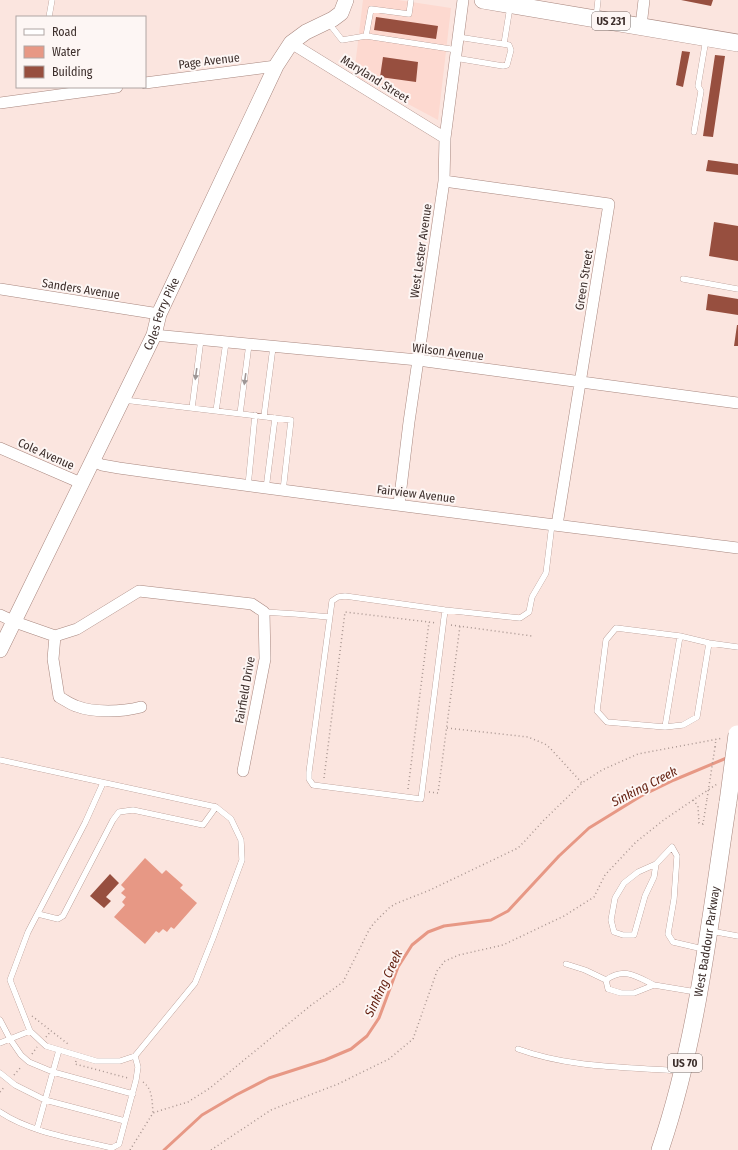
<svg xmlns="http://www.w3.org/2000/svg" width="738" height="1150" viewBox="0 0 738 1150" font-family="'Fira Sans Condensed',sans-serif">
	<rect width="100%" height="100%" fill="#fbe5df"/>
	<path fill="#fdd9d0" d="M363 0H398L451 8 438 120 354 75Z"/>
	<path fill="#e79885" d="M145 858 162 874 166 870 183 885 180 888 197 903 174 929 171 927 167 932 163 929 159 933 156 931 145 944 114 917 125 905 122 902 126 897 121 893 125 889 121 885Z"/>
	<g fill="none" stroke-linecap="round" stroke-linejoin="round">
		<path stroke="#e79885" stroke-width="3" d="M164 1150 202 1115 236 1095 269 1078 325 1060 351 1049 367 1036 379 1018 398 967 412 945 428 932 444 926 491 920 508 911 559 856 589 828 641 796 674 780 729 757"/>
	</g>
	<path fill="#974f3f" d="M681 0H713L711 6Z
		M376 17 438 26 436 39 374 30Z
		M682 51 690 52 683 87 676 85Z
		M715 55 725 56 713 137 703 136Z
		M383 57 418 62 416 82 380 77Z
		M708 160 738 164V175L706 171Z
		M714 222 738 226V261L709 256Z
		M708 294 738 299V315L706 310Z
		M737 325H738V346H734Z
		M110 874 119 883 106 897 111 901 104 908 90 896Z"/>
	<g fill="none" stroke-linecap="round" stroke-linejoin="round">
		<g stroke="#a8877f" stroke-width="6">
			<path id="lane" d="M411 0 409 14 371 9 366 36 457 50
				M49 17 52 0
				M596 18 598 0
				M328 22 342 40 366 36
				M504 44 510 7
				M455 58 503 66 507 65 511 50 509 45 458 37
				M694 132 701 91 698 86 706 39
				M683 279 738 289
				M124 400 291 420 283 491
				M192 408 201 339
				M216 411 226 342
				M240 414 249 344
				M264 416 273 347
				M248 486 255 415
				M266 489 275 418
				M445 610 421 799 313 785 309 779V772L332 601 338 597 345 596 445 610 520 618 529 612 532 597 546 573 552 524
				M264 612 296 614 329 617
				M709 643 697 717 683 725 665 727 607 722 597 711 606 640 616 628 680 636 709 643 738 647
				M665 727 680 636
				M0 760 216 807 231 819 241 840 242 860 213 938 195 983 135 1056 120 1061H96L46 1046 30 1031 10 980 28 932 85 823 103 783
				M656 864 654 877 645 896 634 935H623L614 932 611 920 615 898 624 883 638 872 656 864 672 847 677 856 674 899 668 934 673 942 703 949
				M38 914 58 919 63 916 113 820 119 812 133 810 203 825 216 807
				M711 931 738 936
				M566 964 585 970 606 980 608 989 621 993H634L654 985 696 992
				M606 980C624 967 636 976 654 985
				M0 1020 10 1039 21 1055 29 1062 53 1072 133 1094
				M0 1043 30 1031
				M518 1049C570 1068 626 1067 680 1071
				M0 1073 15 1085 45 1100 125 1121
				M0 1112C31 1133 76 1139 112 1148L119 1144 136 1080 138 1067 135 1056
				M37 1129 59 1050"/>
		</g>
		<g stroke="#a8877f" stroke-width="12">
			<path id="street" d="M641 26 644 0
				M291 43 445 138
				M145 83 276 66
				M0 103 117 87
				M444 181 609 204 557 525
				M0 289 159 314
				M154 335 418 360 738 403
				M0 448 81 483
				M93 461 102 465 119 468C325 497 532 522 738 548
				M399 504 409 422 444 181 445 138 463 0
				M0 615 15 622 55 636 77 629 139 591 252 604 264 612 265 659 243 771
				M55 636 53 659 59 697C65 700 70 704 76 706 94 713 122 712 141 707"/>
		</g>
		<g stroke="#a8877f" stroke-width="16">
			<g id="secondary">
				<path id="s1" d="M0 650 154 335 159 314 276 66 291 43 306 32 333 19 341 13 346 0"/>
			</g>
		</g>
		<g stroke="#a8877f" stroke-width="18">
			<g id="primary">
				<path d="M483 0 738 43"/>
				<path id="s2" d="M660 1150C698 1038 710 918 728 802"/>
			</g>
		</g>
		<path stroke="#a89590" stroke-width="1.5" stroke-dasharray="1 3" stroke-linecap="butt" d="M451 625 532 636
			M447 728 528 737 545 744 550 748 582 783
			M715 747 716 739
			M324 778 345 612 437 623
			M408 789 429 622
			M429 792 438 793 460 626
			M693 800 698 806 699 823 703 824 707 799
			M32 1016 68 1044
			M46 1037 51 1031
			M32 1054 37 1047
			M76 1061 75 1064 128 1078
			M14 1075 22 1066
			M143 1082C153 1089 152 1102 153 1113
			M0 1092 5 1086
			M130 1150 153 1113 165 1109 188 1102 210 1088 310 1006 343 982 369 930 374 923 389 908 395 904 430 890 518 848 524 842 543 821 582 783 602 770 638 754 723 738
			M211 1150 271 1110 338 1084 389 1059 413 1039 437 971 445 961 459 955 503 945 564 916 594 897 605 875 636 842 665 819 717 784"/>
		<use href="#lane" stroke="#fff" stroke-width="5.5"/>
		<use href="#street" stroke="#fff" stroke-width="11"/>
		<use href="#secondary" stroke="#fff" stroke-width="15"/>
		<use href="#primary" stroke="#fff" stroke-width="17"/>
		<g stroke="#a8877f" stroke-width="18" stroke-linecap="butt">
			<path id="primary-bridge" d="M728 802 737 734"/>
		</g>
		<path stroke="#a89590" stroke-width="1.5" stroke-dasharray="1 3" stroke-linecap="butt" d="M707 799 715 747"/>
		<use href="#primary-bridge" stroke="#fff" stroke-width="17"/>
	</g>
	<defs><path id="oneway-solid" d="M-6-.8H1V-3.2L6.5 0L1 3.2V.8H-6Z"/></defs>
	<g fill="#9e9695">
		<use href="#oneway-solid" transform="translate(196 374) rotate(98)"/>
		<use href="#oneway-solid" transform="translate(245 379) rotate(98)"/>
	</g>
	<g text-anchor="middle" stroke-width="4" stroke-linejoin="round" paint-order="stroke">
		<g fill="#fdf6f4" stroke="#766a67" stroke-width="1">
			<rect x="592" y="12" width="38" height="18" rx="3"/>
			<rect x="668" y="1054" width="34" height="18" rx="3"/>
		</g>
		<g font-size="11" font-weight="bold" fill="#3c2e2b">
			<text x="611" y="25">US 231</text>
			<text x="685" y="1067">US 70</text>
		</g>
		<g font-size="12" fill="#3c2e2b" stroke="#fdf6f4">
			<text transform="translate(209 61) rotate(-7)" y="4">Page Avenue</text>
			<text transform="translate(375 79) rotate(32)" y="4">Maryland Street</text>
			<text transform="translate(421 251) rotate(-82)" y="4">West Lester Avenue</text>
			<text transform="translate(584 280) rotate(-81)" y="4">Green Street</text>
			<text transform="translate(81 289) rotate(9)" y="4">Sanders Avenue</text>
			<text dy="4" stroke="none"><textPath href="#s1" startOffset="373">Coles Ferry Pike</textPath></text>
			<text transform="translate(448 352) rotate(7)" y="4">Wilson Avenue</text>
			<text transform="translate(46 454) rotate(24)" y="4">Cole Avenue</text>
			<text transform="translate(416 494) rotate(7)" y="4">Fairview Avenue</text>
			<text transform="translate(245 690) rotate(-80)" y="4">Fairfield Drive</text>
			<text dy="4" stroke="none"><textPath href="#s2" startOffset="214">West Baddour Parkway</textPath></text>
		</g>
		<g font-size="13" font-style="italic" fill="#621d0d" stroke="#fdf6f4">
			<text transform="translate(644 786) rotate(-27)" y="5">Sinking Creek</text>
			<text transform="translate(383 983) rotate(-65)" y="5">Sinking Creek</text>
		</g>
	</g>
	<rect x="16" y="16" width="130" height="72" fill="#fdf6f4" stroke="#b0a6a4"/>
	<rect x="24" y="29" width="20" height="6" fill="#ffffff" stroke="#b0a6a4"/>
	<text x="52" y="36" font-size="12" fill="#3c2e2b">Road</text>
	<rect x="24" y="46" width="20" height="12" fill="#e79885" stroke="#b0a6a4"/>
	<text x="52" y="56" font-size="12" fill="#3c2e2b">Water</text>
	<rect x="24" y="66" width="20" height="12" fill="#974f3f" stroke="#b0a6a4"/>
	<text x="52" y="76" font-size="12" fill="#3c2e2b">Building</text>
</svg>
